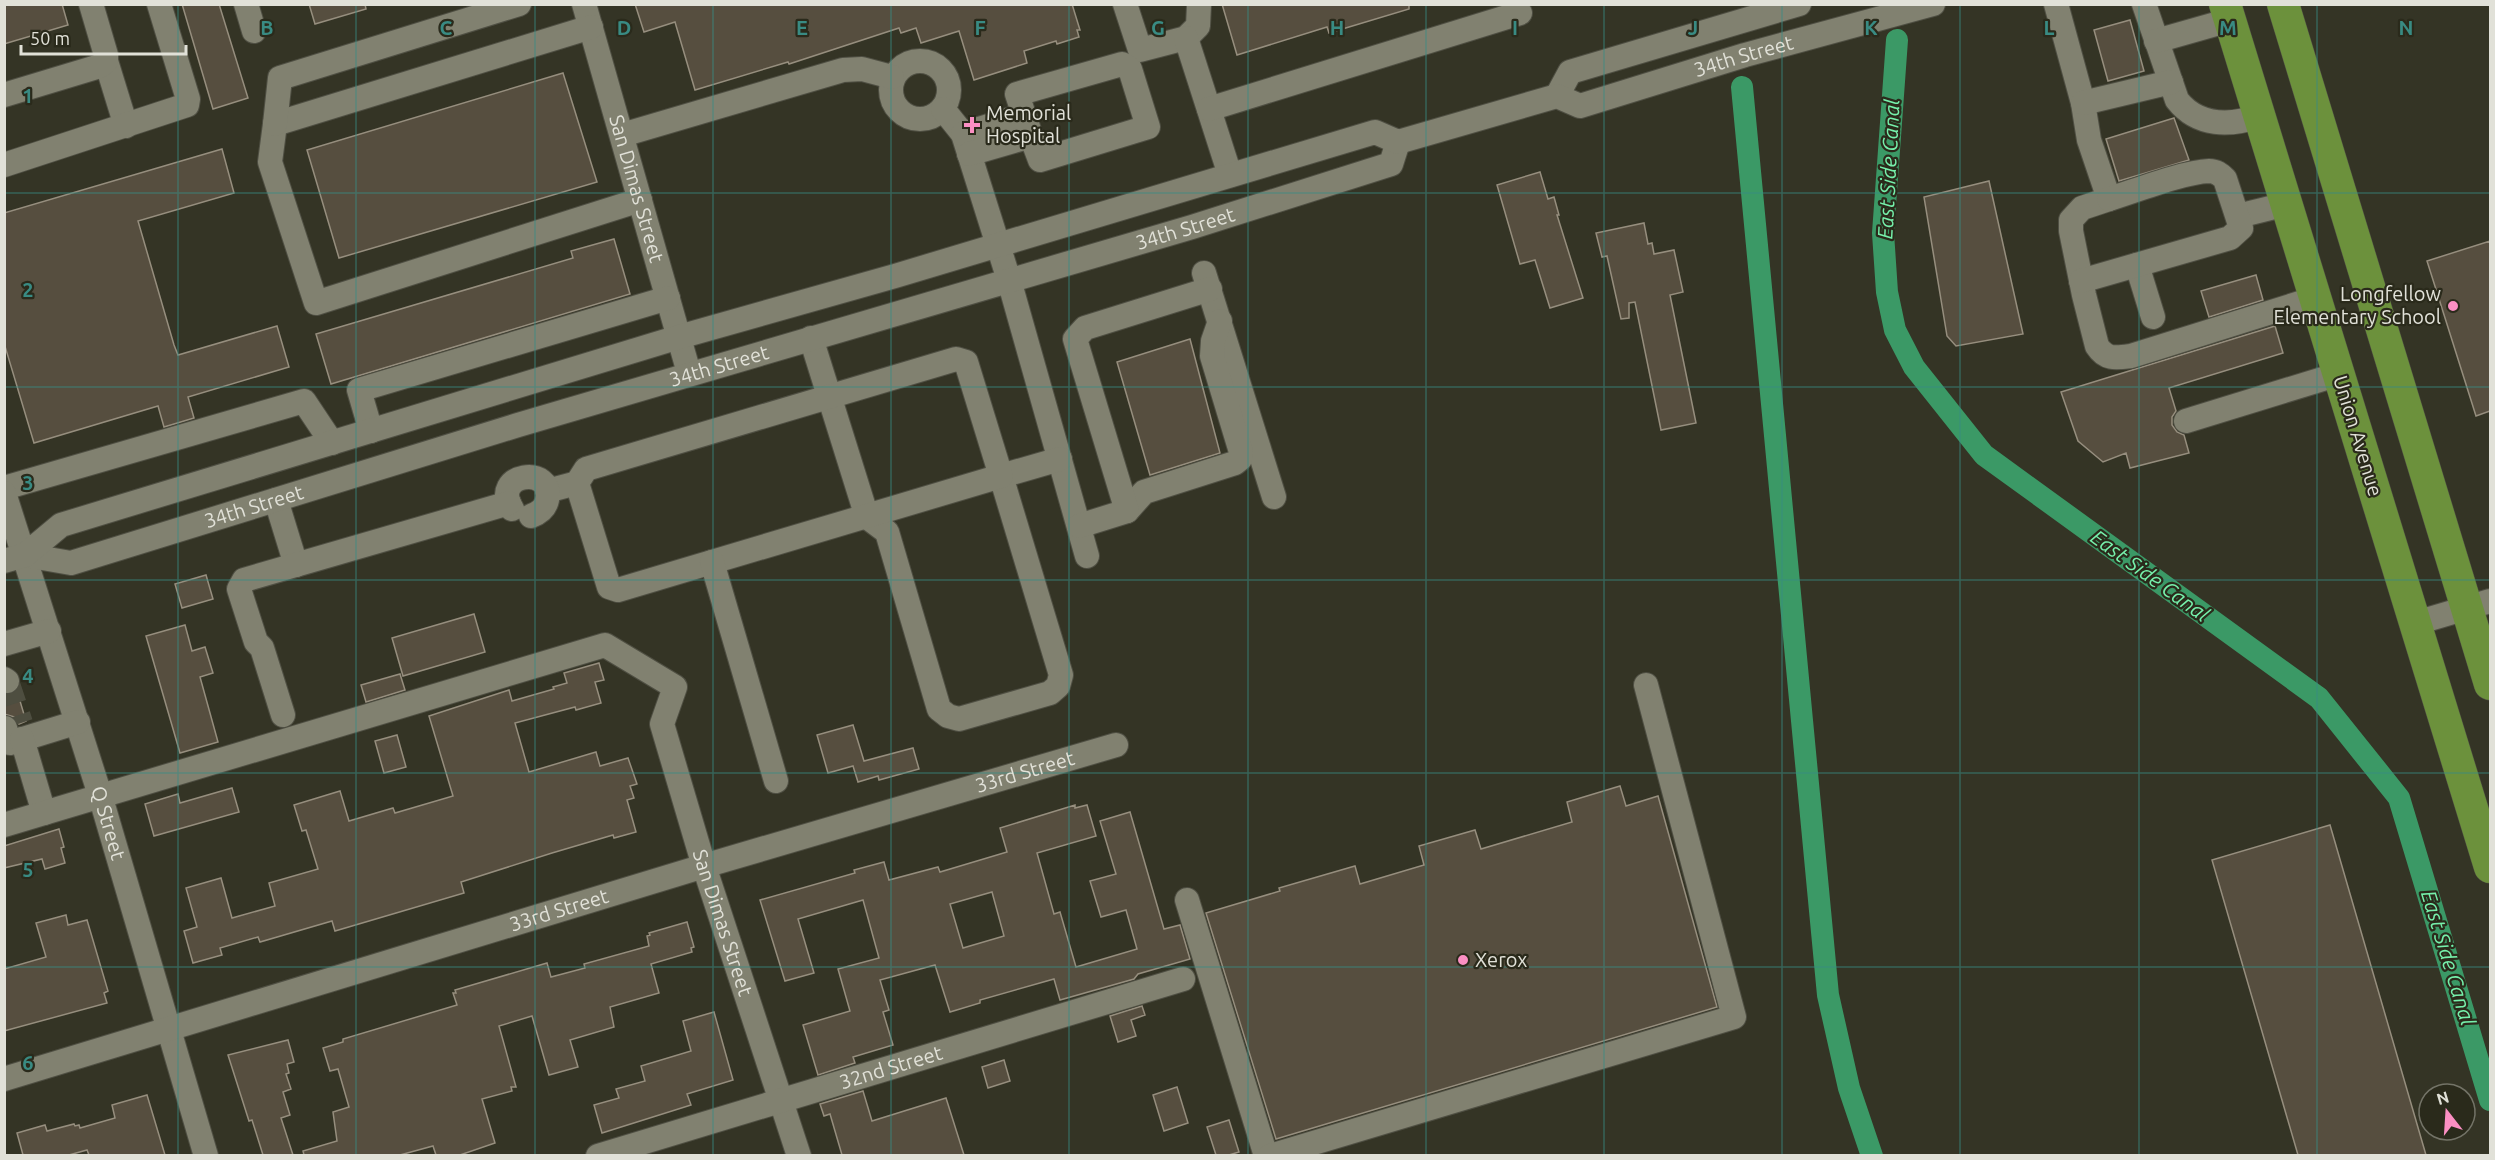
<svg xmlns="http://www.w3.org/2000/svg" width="2495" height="1160" viewBox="0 0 2495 1160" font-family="Ubuntu,sans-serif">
	<rect width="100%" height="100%" fill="#343425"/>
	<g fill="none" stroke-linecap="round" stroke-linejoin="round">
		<path stroke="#3b9966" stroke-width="22" d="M1897 40 1883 233 1887 292 1895 330 1914 367 1984 455 2319 698 2399 798 2490 1100
			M1742 87 1828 995 1849 1088 1872 1156"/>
	</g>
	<path fill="#564e3f" stroke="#968e7e" stroke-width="1.5" fill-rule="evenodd" d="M4 4H62L68 25 4 44Z
		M182 4H219L248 98 213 109Z
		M309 4H365L366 9 315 24Z
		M635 4H1072L1080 30H1077L1079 37 1057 44 1056 41 1024 51 1027 63 974 80 959 31 921 43 916 28 901 33 899 28 789 64 788 62 695 90 675 22 644 32Z
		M1222 4H1409V9L1329 33 1327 27 1237 55Z
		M2130 20 2144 71 2108 81 2094 30Z
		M563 73 597 182 339 258 307 150Z
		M2174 118 2189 160 2119 181 2106 139Z
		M222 149 234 193 138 221 174 345 178 355 277 326 289 367 188 397 194 418 164 427 158 406 34 443 4 343V213Z
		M1540 172 1548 199 1554 197 1559 215H1557L1583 298 1550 308 1535 260 1520 264 1497 185Z
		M1989 181 2023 334 1956 346 1947 336 1924 197Z
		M1644 223 1648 244 1652 243 1654 254 1674 250 1683 292 1670 295 1696 423 1661 430 1635 302 1629 303V318L1621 319 1607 256 1602 257 1596 233Z
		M614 239 630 294 331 384 316 334 573 258 571 251Z
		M2490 241V411L2476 416 2427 261Z
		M2256 275 2263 300 2209 317 2201 291Z
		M2275 326 2283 353 2169 388 2176 411 2172 417V425L2177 432 2184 435 2189 453 2130 468 2126 453 2103 462 2078 441 2061 392Z
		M1190 339 1220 453 1150 475 1117 362Z
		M206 575 213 599 182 608 175 584Z
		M474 614 485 652 403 676 392 638Z
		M185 625 192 651 205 647 213 673 200 677 218 742 180 753 146 636Z
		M599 663 604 680 595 682 601 703 576 710 575 707 515 723 529 772 596 752 600 766 628 758 637 784 630 786 634 798 627 800 636 832 614 838 613 835 552 853 461 882 464 893 335 931 332 921 260 942 258 937 220 948 222 955 193 963 184 931 197 927 186 888 221 878 232 918 275 906 269 883 318 869 306 830 302 831 294 805 340 791 349 821 393 808 395 813 453 796 429 716 509 690 512 701 554 689 553 687 567 683 564 673Z
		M400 674 405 690 366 702 361 685Z
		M17 691 26 721 19 724 14 717 4 714V695L13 694Z
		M853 725 864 761 913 748 919 769 879 780 878 776 858 782 853 766 828 773 817 735Z
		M397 735 406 767 384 773 375 741Z
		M1620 786 1626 806 1658 796 1717 1007 1276 1139 1206 913 1280 891 1279 888 1355 866 1360 884 1424 865 1419 846 1475 830 1481 849 1572 822 1567 802Z
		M232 788 239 812 154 836 145 804 178 794 180 803Z
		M1075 805V808L1087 805 1096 836 1037 853 1054 914 1060 912 1076 967 1137 949 1126 910 1101 917 1090 881 1116 874 1100 821 1130 812 1164 929 1180 925 1190 959 1138 974 1134 979 1060 1000 1054 979 980 1000V1003L950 1012 935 965 880 980 889 1010 883 1012 893 1045 853 1057 855 1063 818 1075 803 1025 850 1011 838 969 879 958 863 900 798 919 814 973 785 981 760 900 855 873 854 870 884 862 889 880 938 867 940 872 1007 852 1000 828ZM992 892 1004 936 963 948 950 904Z
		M2330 825 2426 1155H2298L2212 860Z
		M59 829 64 847 61 848 65 863 45 869 42 859 4 868V846Z
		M66 915 68 925 87 920 108 991 104 993 107 1003 4 1031V969L46 957 36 923Z
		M687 922 694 947 691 948 692 952 651 964 659 993 610 1007 614 1027 570 1040 578 1067 549 1075 532 1016 499 1026 516 1087H511L512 1091 482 1099 495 1143 460 1155H436L433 1146 400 1155H304L303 1151 337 1141 333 1112 349 1107 338 1069 330 1071 323 1048 343 1042V1039L457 1005 453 993H456L455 990 547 963 551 977 585 968 584 964 649 946 647 936 650 935 649 933Z
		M1142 1006 1145 1015 1131 1020 1136 1036 1118 1042 1110 1016Z
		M714 1012 733 1080 687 1094 691 1105 602 1133 594 1105 619 1098 616 1089 645 1081 641 1066 691 1051 683 1021Z
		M288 1040 294 1062 287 1064 289 1073 286 1074 291 1089 283 1092 290 1115 281 1118 293 1155H263L252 1120 249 1121 228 1055Z
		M1004 1060 1010 1081 988 1088 982 1067Z
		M1177 1087 1188 1123 1164 1131 1153 1095Z
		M863 1091 872 1121 946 1098 964 1155H842L830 1114 824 1116 820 1104Z
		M147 1095 165 1155H89L87 1150 69 1155H23L17 1133 45 1125 47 1131 74 1124 75 1126 79 1125 80 1128 115 1118 112 1105Z
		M1229 1120 1239 1152 1229 1155H1216L1207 1127Z"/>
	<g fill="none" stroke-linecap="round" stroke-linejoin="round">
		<path stroke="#4e4e40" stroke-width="24" stroke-dasharray="24 12" stroke-linecap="butt" d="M7 681 21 723"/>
		<g stroke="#4f4f43" stroke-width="26">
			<g id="minor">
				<path d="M246 4 254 31"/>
				<path id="s1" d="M584 4 689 373"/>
				<path d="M1125 4 1140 50 1186 38 1198 26 1199 5"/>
				<path d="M2056 4 2083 103 2089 140 2109 199 2082 208 2071 220V231L2084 295 2097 346C2106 360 2116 358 2131 356L2316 298"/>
				<path d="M2144 4 2177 100C2198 127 2230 126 2260 116"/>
				<path d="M591 27 275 124 270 162 316 303 640 200"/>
				<path d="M1186 38 1230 175"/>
				<path d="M2156 41 2230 20"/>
				<path d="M106 61 126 126"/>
				<circle cx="920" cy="90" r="29"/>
				<path d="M4 95 100 66 106 61V55L91 4"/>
				<path d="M1557 96 1570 72 1799 4"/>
				<path d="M2083 103 2171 82"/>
				<path d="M943 109 963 134 1009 280 1087 556"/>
				<path d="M1209 109 1520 13"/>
				<path d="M275 124 280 78 519 4"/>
				<path d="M963 134 1024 115"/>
				<path d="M622 135 843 70 862 69 892 77"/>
				<path d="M969 154 1031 136 1040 160 1148 127 1130 69 1122 64 1017 94 1031 136"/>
				<path d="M4 165 187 105 188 99 159 4"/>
				<path d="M2238 216 2287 204"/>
				<path d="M2137 265 2153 317"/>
				<path d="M1204 273 1274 497"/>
				<path d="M2081 281 2230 238 2241 228 2225 179C2220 174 2216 171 2209 171 2183 172 2135 191 2109 199"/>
				<path d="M811 338 867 517 887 532 939 709 948 716 959 719 1050 693 1058 686 1061 675 1001 476 1060 459"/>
				<path d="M2186 421 2339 374"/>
				<path d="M371 431 359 390 668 298"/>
				<path d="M4 488 304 401 332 443"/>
				<path d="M547 491 577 483 609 587 618 590 1001 476 966 362 956 359 586 469 577 483"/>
				<path id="s2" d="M4 493 100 795 206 1156"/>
				<path d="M276 500 296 565"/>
				<path d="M512 509C489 473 555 464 547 500 545 509 539 513 531 516"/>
				<path d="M1127 511 1144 492 1235 463 1240 459 1241 452 1212 356 1213 341 1220 321"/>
				<path d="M1079 526 1127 511 1075 339 1085 328 1210 289"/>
				<path id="s3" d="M25 555 71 563 518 425 1192 227 1391 164 1398 142"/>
				<path id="s4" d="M4 561 25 555 61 525 679 337 895 276 1375 132 1398 142 1557 96 1580 106 1745 55 1933 4"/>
				<path d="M712 562 776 781"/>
				<path d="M2416 623 2490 601"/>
				<path d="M4 644 49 631"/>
				<path d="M4 679 7 681"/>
				<path d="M283 715 262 648 256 642 239 589 244 580 509 503"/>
				<path d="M5 728 10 743 78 722"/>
				<path d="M22 739 44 813"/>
				<path id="s5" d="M4 825 605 645 675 687 662 724 704 866 799 1156"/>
				<path d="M1187 900 1266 1156"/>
				<path id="s6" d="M4 1079 704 866 1116 745"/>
				<path id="s7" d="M598 1156 1183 979"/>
				<path d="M1270 1156 1734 1017 1646 685"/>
			</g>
		</g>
		<g stroke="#4f4f43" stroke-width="33">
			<path id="major" d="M2225 4 2490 867
				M2283 4 2490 684"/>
		</g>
		<use href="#minor" stroke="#818170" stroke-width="24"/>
		<use href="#major" stroke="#6c913c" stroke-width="32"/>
	</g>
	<path fill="none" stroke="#398b83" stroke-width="1.5" stroke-opacity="0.55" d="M178 4V1156M356 4V1156M535 4V1156M713 4V1156M891 4V1156M1069 4V1156M1248 4V1156M1426 4V1156M1604 4V1156M1782 4V1156M1960 4V1156M2139 4V1156M2317 4V1156M4 193H2490M4 387H2490M4 580H2490M4 773H2490M4 967H2490"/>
	<g fill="#fb8fc3" stroke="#2a2a1b" stroke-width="2">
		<path d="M969 116h6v6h6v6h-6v6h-6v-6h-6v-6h6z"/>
		<circle cx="2453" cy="306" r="6"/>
		<circle cx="1463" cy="960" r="6"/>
	</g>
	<g text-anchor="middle" stroke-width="4.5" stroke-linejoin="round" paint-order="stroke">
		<g font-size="20" fill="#e1e1d8" stroke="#2a2a1b">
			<text dy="7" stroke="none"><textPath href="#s4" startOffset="1827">34th Street</textPath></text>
			<text dy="7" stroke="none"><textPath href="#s1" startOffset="192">San Dimas Street</textPath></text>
			<text dy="7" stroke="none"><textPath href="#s3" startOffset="1210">34th Street</textPath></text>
			<text dy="7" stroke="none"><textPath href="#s3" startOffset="724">34th Street</textPath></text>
			<text transform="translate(2358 436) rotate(73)" y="7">Union Avenue</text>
			<text dy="7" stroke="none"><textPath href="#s3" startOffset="238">34th Street</textPath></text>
			<text dy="7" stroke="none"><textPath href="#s6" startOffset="1066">33rd Street</textPath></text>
			<text dy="7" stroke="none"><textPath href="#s2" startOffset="346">Q Street</textPath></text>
			<text dy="7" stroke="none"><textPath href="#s6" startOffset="580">33rd Street</textPath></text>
			<text dy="7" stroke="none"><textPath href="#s5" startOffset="956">San Dimas Street</textPath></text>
			<text dy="7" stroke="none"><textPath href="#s7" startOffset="306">32nd Street</textPath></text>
		</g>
		<g font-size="20" fill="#e1e1d8" stroke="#2a2a1b" text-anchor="start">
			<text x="986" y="120">Memorial<tspan x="986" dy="23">Hospital</tspan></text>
			<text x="2441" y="301" text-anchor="end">Longfellow<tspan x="2441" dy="23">Elementary School</tspan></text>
			<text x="1475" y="967">Xerox</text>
		</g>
		<g font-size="21" font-style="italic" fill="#76f0ab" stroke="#2a2a1b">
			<text transform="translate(1889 169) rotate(-87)" y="7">East Side Canal</text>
			<text transform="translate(2150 576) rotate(36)" y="7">East Side Canal</text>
			<text transform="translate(2448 958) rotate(73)" y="7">East Side Canal</text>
		</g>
	</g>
	<g font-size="20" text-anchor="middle" font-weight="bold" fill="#398b83" stroke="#2a2a1b" stroke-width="4.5" stroke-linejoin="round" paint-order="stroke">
		<text x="267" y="35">B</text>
		<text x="446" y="35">C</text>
		<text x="624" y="35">D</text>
		<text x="802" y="35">E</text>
		<text x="980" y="35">F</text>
		<text x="1158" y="35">G</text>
		<text x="1337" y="35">H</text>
		<text x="1515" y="35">I</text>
		<text x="1693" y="35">J</text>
		<text x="1871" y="35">K</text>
		<text x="2049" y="35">L</text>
		<text x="2228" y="35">M</text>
		<text x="2406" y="35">N</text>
		<text x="28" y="103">1</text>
		<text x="28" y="297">2</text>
		<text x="28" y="490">3</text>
		<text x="28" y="683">4</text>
		<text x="28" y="877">5</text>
		<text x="28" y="1070">6</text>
	</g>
	<rect width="2495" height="1160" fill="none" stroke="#e1e1d8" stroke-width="12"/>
	<g transform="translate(2447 1112) rotate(343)"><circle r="28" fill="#2a2a1b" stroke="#737367" stroke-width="1.5"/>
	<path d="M0-4.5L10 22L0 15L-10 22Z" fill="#fb8fc3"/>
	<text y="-9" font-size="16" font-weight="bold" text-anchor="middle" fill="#e1e1d8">N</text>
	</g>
	<path d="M21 45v9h165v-9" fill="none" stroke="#e1e1d8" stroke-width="3"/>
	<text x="30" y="45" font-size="18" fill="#e1e1d8" stroke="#2a2a1b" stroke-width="4.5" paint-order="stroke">50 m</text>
</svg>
